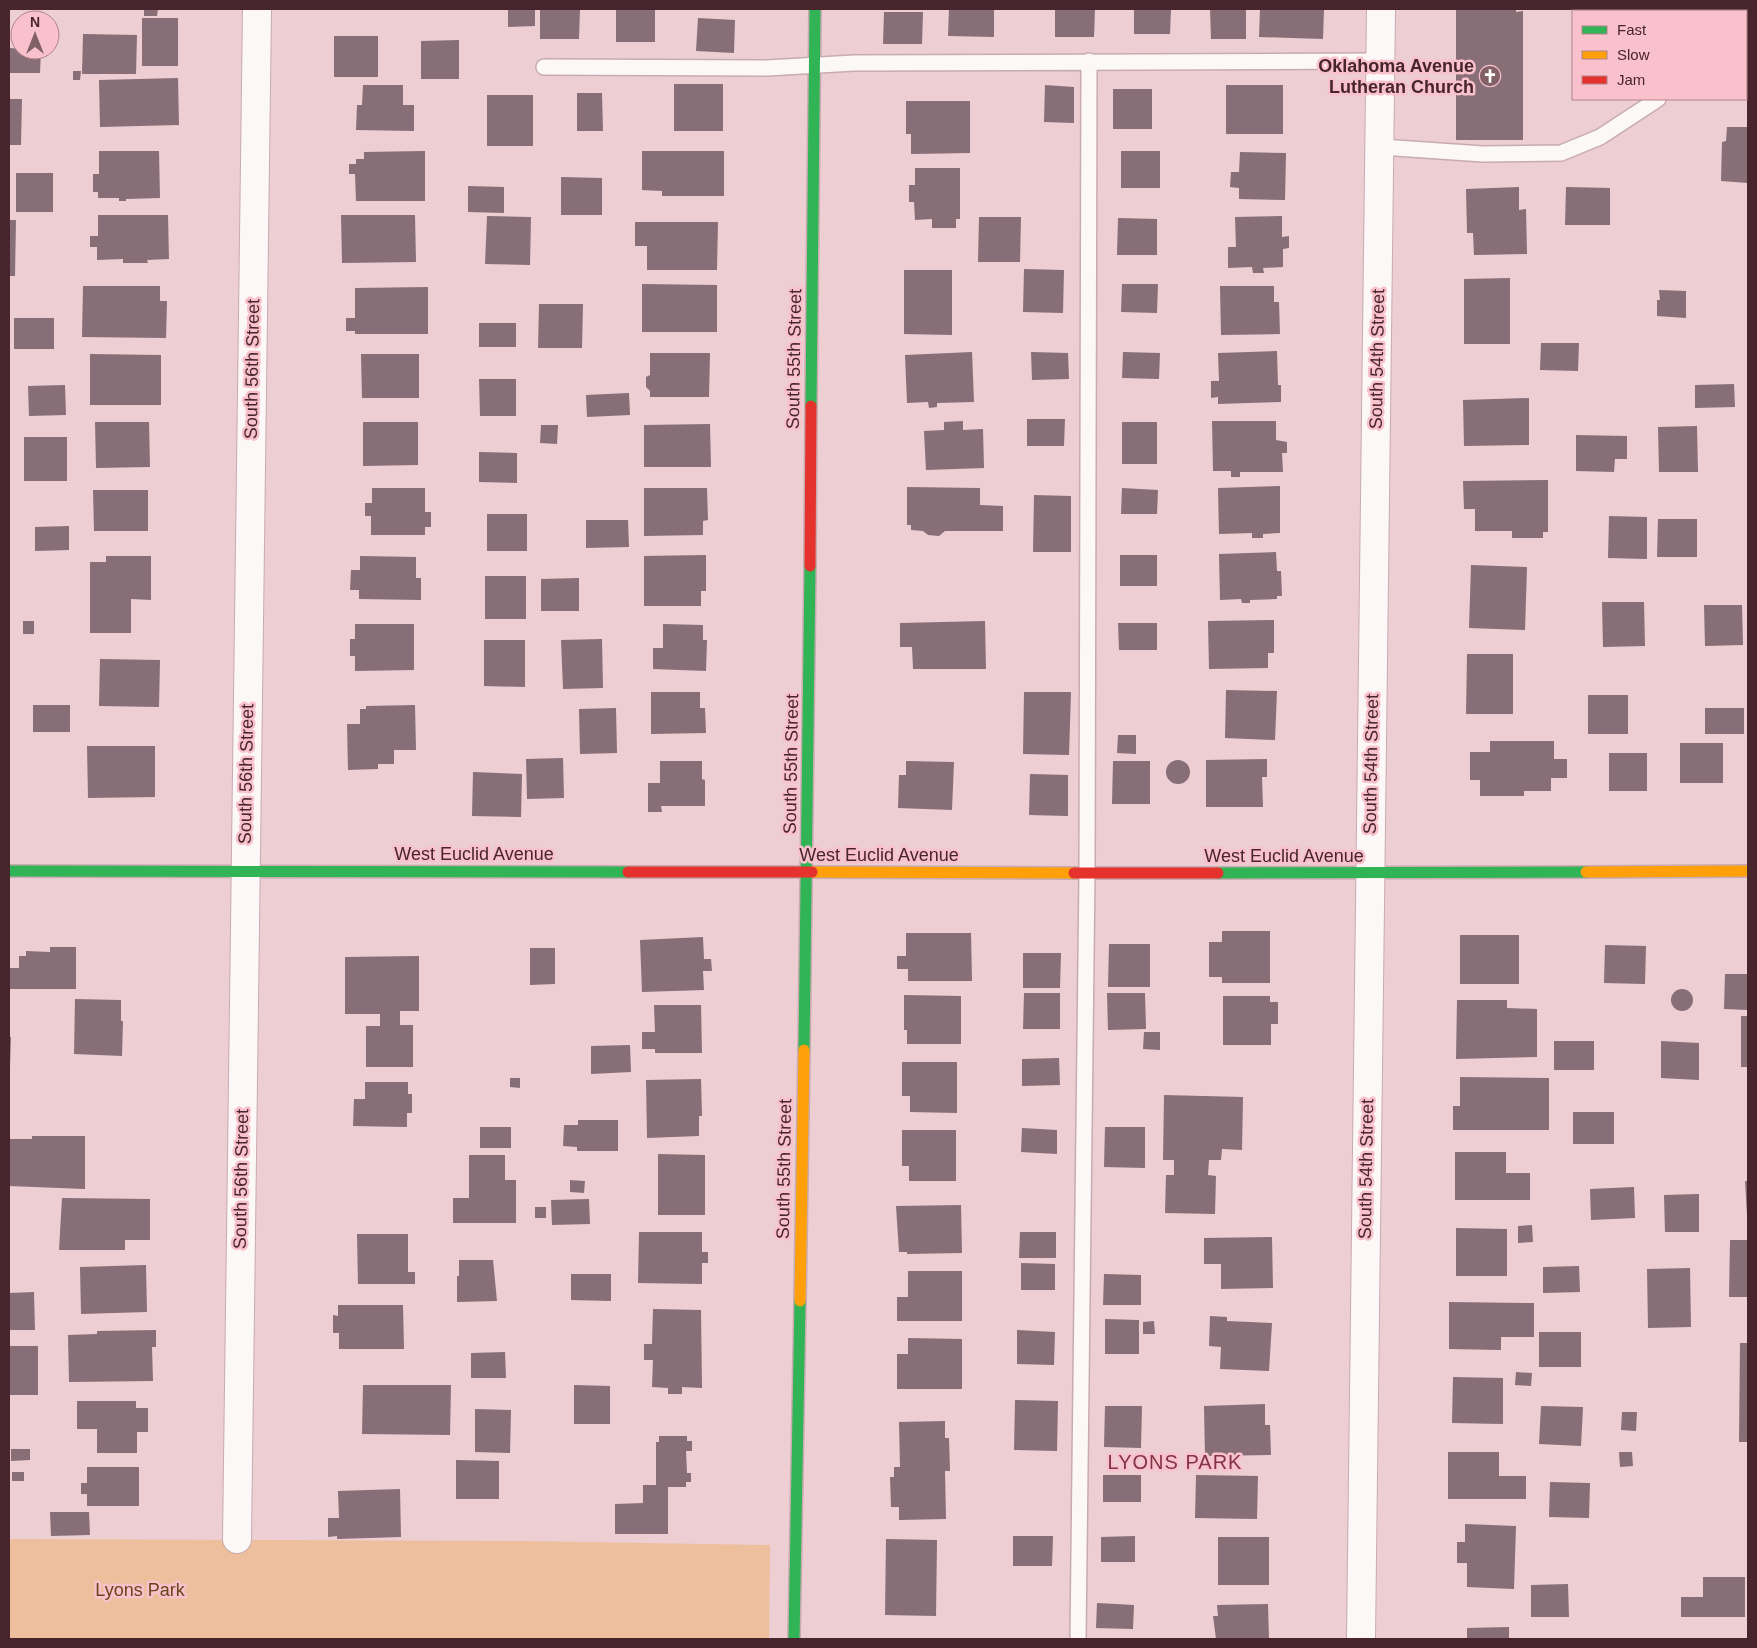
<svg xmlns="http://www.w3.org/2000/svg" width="1757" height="1648" viewBox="0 0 1757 1648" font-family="Helvetica,sans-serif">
	<rect width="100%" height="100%" fill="#ecced3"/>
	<path fill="#eebf9d" d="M9 1539 523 1541 770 1545 769 1639H9Z"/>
	<path fill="#876e77" d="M144 9H158L157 16H144Z
		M508 9H535V26L508 27Z
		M540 9H580L579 39H540Z
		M616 9H655V42H616Z
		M949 9H994V37L948 36Z
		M1055 9H1095L1094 37H1055Z
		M1134 9H1171L1170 34H1134Z
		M1210 9H1246V39H1211Z
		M1260 9H1324L1323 39 1259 37Z
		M1456 9H1516V12L1523 11V140H1456Z
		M884 12H923L922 44H883Z
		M142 18H178V66H142Z
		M698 18 735 20 734 53 696 51Z
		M83 34 137 35 136 74H82Z
		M334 36H378V77H334Z
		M459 40V79H421V41Z
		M9 48 41 50 40 73H9Z
		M73 71H81L80 80H73Z
		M178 78 179 125 100 127 99 80Z
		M674 84H723V131H674Z
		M363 85H403V105H414V131L356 130 357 105H362Z
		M1045 85 1074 87V123L1044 122Z
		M1226 85H1283V134H1226Z
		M1113 89H1152V129H1113Z
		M577 93H602L603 131H577Z
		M487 95H533V146H487Z
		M9 99H22L21 145H9Z
		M906 101H970V153L911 154V134H906Z
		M1727 127H1748V183L1721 181 1722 142 1726 141Z
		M99 151H159L160 198 126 199V201H119V198H98V192H93V174H99Z
		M425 151V201H356L355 174H349V164H356V159H364V152Z
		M642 151H724V196H662V191L642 190Z
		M1121 151H1160V188H1121Z
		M1240 152 1286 153 1285 200 1239 199V188L1230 187 1231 172H1239Z
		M915 168H960V219H956V228H932V219L915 220 914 202H909V185H915Z
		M16 173H53V212H16Z
		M561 177 602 178V215H561Z
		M468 186 504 187V213L468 212Z
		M1519 187V210L1526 209 1527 254 1474 255 1473 233H1467L1466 189Z
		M1566 187 1610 188V225H1565Z
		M98 215H168L169 259 147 260 148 263H123V259L97 260V247H90V236H98Z
		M341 215H415L416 262 342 263Z
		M487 216 531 217 530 265 485 264Z
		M1282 216V237L1289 236V248L1283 249V267L1263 268 1264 273H1253L1252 267 1228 268V247H1236L1235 217Z
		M979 217H1021L1020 262H978Z
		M1118 218 1157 219V255H1117Z
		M9 220H16L15 276H9Z
		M635 222H718L717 270H647V246H635Z
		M1024 269 1064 270 1063 313 1023 312Z
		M904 270H952V335L904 334Z
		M1510 278V344H1464V279Z
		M642 284 717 285V332H642Z
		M1122 284H1158L1157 313 1121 312Z
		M83 286H160V301H167L166 338 82 337Z
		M1220 286H1274V302H1279L1280 334 1221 335Z
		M428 287V334H355V331H346V318H355V288Z
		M1659 290 1686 291V318L1657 316V300H1660Z
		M539 304H583L582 348H538Z
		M14 318H54V349H14Z
		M479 323H516V347H479Z
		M1541 343H1579L1578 371 1540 370Z
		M1277 351 1278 385H1281V402L1218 404V397L1211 398V381H1219L1218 353Z
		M972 352 974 402 937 403V407L929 408 928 402 907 403 905 355Z
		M1031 352 1068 353 1069 379 1032 380Z
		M1123 352 1160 353 1159 379 1122 378Z
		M650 353H710L709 397H650V391L646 387V377L650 375Z
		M90 354 161 355V405H90Z
		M361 354H419V398H362Z
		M479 379H516V416H480Z
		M1734 384 1735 407 1695 408V385Z
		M65 385 66 415 29 416 28 386Z
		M629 393 630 415 587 417 586 395Z
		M1529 398V445L1464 446 1463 400Z
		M1027 419H1065L1064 446H1027Z
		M963 421V430L983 429 984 468 926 470 924 431 944 430V422Z
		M1212 421H1276V440L1287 442V453H1282L1283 472H1240V477H1231V471H1213Z
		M95 422H149L150 467 96 468Z
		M363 422H418V465L363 466Z
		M1122 422H1157V464H1122Z
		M710 424 711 467H644V425Z
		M541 425H558L557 444 540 443Z
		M1697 426 1698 472H1659L1658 427Z
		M1576 435 1627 436V459H1615L1614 472 1576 471Z
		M24 437H67V481H24Z
		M479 452 517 453V483L479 482Z
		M1548 480V532H1543V538H1512V531H1475V509H1464L1463 481Z
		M1280 486V533L1263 534V538H1252V533L1219 534 1218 488Z
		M907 487 980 488V505L1003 506V531H945L939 536 928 535 923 531 911 530V525H907Z
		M372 488H425V512H431V527H425V535H371V516H365V503H372Z
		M644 488H707L708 520 703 521V535L644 536Z
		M1122 488 1158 490 1157 514H1121Z
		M93 490H148V531H94Z
		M1034 495 1071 496V552H1033Z
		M487 514H527V551H487Z
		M1609 516 1647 517V559L1608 558Z
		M1658 519H1697V557H1657Z
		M586 520H628L629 547 586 548Z
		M69 526V550L35 551V527Z
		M1276 552 1277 571H1281L1282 596H1277V599L1250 600V603H1242L1241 599 1220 600 1219 554Z
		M706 555V591H701V606H644V556Z
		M1120 555H1157V586H1120Z
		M106 556H151V600L131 599V633H90V562H106Z
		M360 556 416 557V578H421V600L359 599V590H350L351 570H360Z
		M1471 565 1527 567 1525 630 1469 628Z
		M485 576H526V619H485Z
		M579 578V611H541V579Z
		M1602 602H1644L1645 646 1603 647Z
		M1704 605H1742L1743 645 1705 646Z
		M1274 620V653H1268V668L1209 669 1208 621Z
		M23 621H34V634H23Z
		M985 621 986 669H913L912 647H900V623Z
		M1118 623H1157V650H1119Z
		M355 624H414V670L355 671V656H350V639H355Z
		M663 624 703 625V640H707L706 671 653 669V648H663Z
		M602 639 603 688 563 689 561 640Z
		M484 640H525V687L484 686Z
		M1467 654H1513V714H1466Z
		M100 659 160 660 159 707 99 706Z
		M1226 690 1277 691 1275 740 1225 738Z
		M651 692H700V708H705L706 733 651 734Z
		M1024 692H1071L1069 755 1023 754Z
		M1588 695H1628V734H1588Z
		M33 705H70V732H33Z
		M415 705 416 750H394V764H378V769L348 770 347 724H360V709H366V706Z
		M616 708 617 753 580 754 579 709Z
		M1705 708H1744V734H1705Z
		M1118 735H1136V754L1117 753Z
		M1490 741H1554V759H1567V778H1551V791H1524V796H1480V780H1470V752H1490Z
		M1680 743H1723V783H1680Z
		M87 746H155V797L88 798Z
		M1609 753H1647V791H1609Z
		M563 758 564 798 527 799 526 759Z
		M1267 759V777H1262L1263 807H1206V760Z
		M1166 772a12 12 0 1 1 24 0a12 12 0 1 1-24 0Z
		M660 761H702V779L705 780V806H661L662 812H648V783H660Z
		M906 761 954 762 952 810 898 808 899 775H906Z
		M1113 761H1150V804H1112Z
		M473 772 522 774 521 817 472 816Z
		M1030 774 1068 775V816L1029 815Z
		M1222 931H1270V983H1222V977H1209V942H1222Z
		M906 933H971L972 981H908V969H897V956H906Z
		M1460 935H1519V984H1460Z
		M703 937 704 959H711L712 971H703L704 990 642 992 640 940Z
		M1109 944H1150V987H1108Z
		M1605 945 1646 946 1645 984 1604 983Z
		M50 947H76V989H9V968H19V956H26V951L50 952Z
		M530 948H555V984L530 985Z
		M1023 953H1061L1060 988H1023Z
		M419 956V1011H400V1025H413V1067H366V1026H380V1014H345V957Z
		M1725 974H1748V1010L1724 1009Z
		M1671 1000a11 11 0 1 1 22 0a11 11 0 1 1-22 0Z
		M1024 993H1060V1029H1023Z
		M1107 993H1145L1146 1029 1108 1030Z
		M904 995 961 996V1044H907V1030H904Z
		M1223 996H1270V1002H1278V1024H1271V1045H1223Z
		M75 999 121 1000V1021H123L122 1056 74 1054Z
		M1457 1000H1507V1008L1537 1009V1057L1456 1059Z
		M654 1005H701L702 1053H655V1049H642V1032H655Z
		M1741 1016H1748V1067H1741Z
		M1144 1032H1160V1050L1143 1049Z
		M9 1037H11L10 1067H9Z
		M1554 1041H1594V1070H1554Z
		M1661 1041 1699 1043V1080L1661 1078Z
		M630 1045 631 1072 591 1074V1046Z
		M1059 1058 1060 1085 1022 1086V1059Z
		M902 1062H957V1113L910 1112V1096H902Z
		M1460 1077 1549 1078V1130H1453V1106H1460Z
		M510 1078H520V1088L510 1087Z
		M701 1079 702 1116H699V1136L647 1138 646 1080Z
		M365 1082H408V1094H412V1113H407V1127L353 1126 354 1099H365Z
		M1164 1095 1243 1097 1242 1150 1222 1149 1221 1160H1209L1208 1175 1216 1176 1215 1214 1165 1213 1166 1175H1174V1160H1163Z
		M1573 1112H1614V1144H1573Z
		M578 1120H618V1151H577V1147L563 1146 564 1125H578Z
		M480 1127H511V1148H480Z
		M1105 1127H1145V1168L1104 1167Z
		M1022 1128 1057 1130V1154L1021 1152Z
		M902 1130H956V1181H909V1166H902Z
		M32 1136H85V1189L9 1186V1139H32Z
		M1455 1152H1506V1173H1530V1200H1455Z
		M658 1154 705 1155V1215H658Z
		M469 1155H505V1180H516V1223H453V1198H469Z
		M570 1180 585 1181 584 1193 570 1192Z
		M1745 1181H1748V1215H1747Z
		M1634 1187 1635 1218 1591 1220 1590 1189Z
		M1699 1194V1232H1665L1664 1195Z
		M62 1198 150 1199V1240H125V1250H59Z
		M589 1199 590 1224 552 1225 551 1200Z
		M961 1205 962 1253 907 1254V1252H899L896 1206Z
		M535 1207H546V1218H535Z
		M1532 1225 1533 1242 1518 1243V1226Z
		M1456 1228 1507 1229V1276H1456Z
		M639 1232H702V1252H708V1263H702V1284L638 1283Z
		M1020 1232H1056V1258H1019Z
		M357 1234H408V1272H415V1284H358Z
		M1272 1237 1273 1288 1221 1289V1264H1204V1238Z
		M1730 1240H1748V1297H1729Z
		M459 1260H493L497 1301 457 1302V1276H459Z
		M1021 1263 1055 1264V1290H1021Z
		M146 1265 147 1312 81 1314 80 1267Z
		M1579 1266 1580 1292 1543 1293V1267Z
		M1690 1268 1691 1327 1648 1328 1647 1269Z
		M908 1271H962V1321H897V1297H908Z
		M571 1274H611V1301L571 1300Z
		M1104 1274 1141 1275V1305H1103Z
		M34 1292 35 1330H9V1293Z
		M1449 1302 1534 1303V1337H1501V1350L1449 1349Z
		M338 1305H403L404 1349H339V1333H333V1315L338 1316Z
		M653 1309 701 1310 702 1388 682 1387V1394H668V1388L652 1387 653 1360H644V1344H652Z
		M1210 1316 1227 1317V1321L1272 1323 1269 1371 1220 1369 1221 1347 1209 1346Z
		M1105 1319 1139 1320V1354H1105Z
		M1154 1321 1155 1334H1143V1322Z
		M156 1330V1347H152L153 1381 69 1382 68 1335 97 1334V1331Z
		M1017 1330 1055 1332 1054 1365 1017 1364Z
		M1539 1332H1581V1367H1539Z
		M908 1338 962 1339V1389H897V1354H908Z
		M1740 1343H1748V1442H1739Z
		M10 1346H38V1395H9Z
		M505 1352 506 1378H471V1353Z
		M1516 1372 1532 1373 1531 1386 1515 1385Z
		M1453 1377 1503 1378V1424L1452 1423Z
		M363 1385H451L450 1435 362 1434Z
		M574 1385 610 1386V1424H574Z
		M1015 1400 1058 1401 1057 1451 1014 1450Z
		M77 1401H136V1408H148V1432H137V1453H97V1429H77Z
		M1265 1404V1425H1270L1271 1455 1205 1456 1204 1406Z
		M1105 1406H1142L1141 1448 1104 1447Z
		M1541 1406 1583 1407 1581 1446 1539 1444Z
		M475 1409 511 1410 510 1453 475 1452Z
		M1622 1412H1637L1636 1431 1621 1430Z
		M945 1421V1438H949L950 1471H945L946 1519 899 1520V1507H891L890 1477H894V1467H900L899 1422Z
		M659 1436H687V1441H692V1451H686L687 1473H691V1482H686V1487H668V1534H615V1504L643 1503V1485H656V1442H659Z
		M11 1449H30V1460L11 1461Z
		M1448 1452H1499V1476H1526V1499H1448Z
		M1619 1452H1632L1633 1466 1620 1467Z
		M456 1460 499 1461V1499H456Z
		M87 1467H139V1506H87V1494H81V1483H87Z
		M12 1472H24V1481H12Z
		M1103 1475H1141V1502H1103Z
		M1196 1475 1258 1476 1257 1519 1195 1518Z
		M1550 1482 1590 1483 1589 1518 1549 1517Z
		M400 1489 401 1537 337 1539V1536L328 1537V1518H339L338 1491Z
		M50 1512H89L90 1535 51 1536Z
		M1465 1524 1516 1526 1514 1589 1467 1587V1563H1457V1542H1465Z
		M1013 1536H1053L1052 1566H1013Z
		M1135 1536V1562H1101V1537Z
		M1218 1537H1269V1585H1218Z
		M886 1539 937 1540 936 1616 885 1615Z
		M1703 1577H1745V1617H1681V1597H1703Z
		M1568 1584 1569 1617H1531V1585Z
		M1097 1603 1134 1605 1133 1629 1096 1628Z
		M1268 1604 1269 1639H1216L1213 1616H1218L1217 1605Z
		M1509 1627V1639H1467V1628Z"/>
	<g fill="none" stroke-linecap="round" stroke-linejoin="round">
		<g stroke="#c8abb0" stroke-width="18">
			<path id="lane" d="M1719 11V9
				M544 67 767 68 854 63 1381 61
				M1381 147 1483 154 1561 153 1600 137 1658 99
				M1078 1639 1087 873 1089 61"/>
		</g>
		<g stroke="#c8abb0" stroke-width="30">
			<path id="street" d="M237 1539 257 9
				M1361 1639 1381 9"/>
		</g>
		<g stroke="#c8abb0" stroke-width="14">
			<path id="fast" d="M811 406 815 9
				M9 871 628 872
				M1218 873 1586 872
				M804 1050 810 566
				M794 1639 800 1301"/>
		</g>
		<g stroke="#c8abb0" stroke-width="14">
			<path id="slow" d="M812 872 1074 873
				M1586 872 1748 871
				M800 1301 804 1050"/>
		</g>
		<g stroke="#c8abb0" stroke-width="14">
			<path id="jam" d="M810 566 811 406
				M628 872H812
				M1074 873H1218"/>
		</g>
		<use href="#lane" stroke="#fcf8f8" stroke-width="15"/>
		<use href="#street" stroke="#fcf8f8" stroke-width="28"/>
		<use href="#fast" stroke="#30b455" stroke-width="11"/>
		<use href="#slow" stroke="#ff9f0a" stroke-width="11"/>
		<use href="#jam" stroke="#e5322d" stroke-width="11"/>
	</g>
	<defs>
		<g id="church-disc" transform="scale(1.125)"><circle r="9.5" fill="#816066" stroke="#f9c1cb"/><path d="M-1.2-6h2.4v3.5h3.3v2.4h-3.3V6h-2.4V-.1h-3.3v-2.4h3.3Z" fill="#fff"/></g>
	</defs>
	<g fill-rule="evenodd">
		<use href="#church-disc" x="1490" y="76"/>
	</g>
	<g text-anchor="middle" stroke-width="5" stroke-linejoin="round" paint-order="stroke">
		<g font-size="18" font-weight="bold" fill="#48252c" stroke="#f9c1cb" text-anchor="end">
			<text x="1474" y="72">Oklahoma Avenue<tspan x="1474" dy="21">Lutheran Church</tspan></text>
		</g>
		<g font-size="18" fill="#48252c" stroke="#f9c1cb">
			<text transform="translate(794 359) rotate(-89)" y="6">South 55th Street</text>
			<text transform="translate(1377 359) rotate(-89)" y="6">South 54th Street</text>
			<text transform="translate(252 369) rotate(-89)" y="6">South 56th Street</text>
			<text transform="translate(791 764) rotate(-89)" y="6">South 55th Street</text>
			<text transform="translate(1371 764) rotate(-89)" y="6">South 54th Street</text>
			<text transform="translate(246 774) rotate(-89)" y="6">South 56th Street</text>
			<text x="474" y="860">West Euclid Avenue</text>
			<text x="879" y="861">West Euclid Avenue</text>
			<text x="1284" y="862">West Euclid Avenue</text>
			<text transform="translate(784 1169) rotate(-89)" y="6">South 55th Street</text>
			<text transform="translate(1366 1169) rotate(-89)" y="6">South 54th Street</text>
			<text transform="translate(241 1179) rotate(-89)" y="6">South 56th Street</text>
		</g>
		<g font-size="18" fill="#69451a" stroke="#f9c1cb">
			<text x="140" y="1596">Lyons Park</text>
		</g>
		<g font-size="20" letter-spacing="1" fill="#823447" stroke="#f9c1cb">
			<text x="1175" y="1469">LYONS PARK</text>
		</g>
	</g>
	<rect width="1757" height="1648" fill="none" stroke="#48252c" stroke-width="20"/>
	<rect x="1572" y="10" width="175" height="90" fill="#f9c1cb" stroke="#b2838b"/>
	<rect x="1582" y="26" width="25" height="8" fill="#30b455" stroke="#b2838b"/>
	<text x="1617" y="35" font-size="15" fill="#48252c">Fast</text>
	<rect x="1582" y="51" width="25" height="8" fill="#ff9f0a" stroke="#b2838b"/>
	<text x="1617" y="60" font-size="15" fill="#48252c">Slow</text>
	<rect x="1582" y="76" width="25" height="8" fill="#e5322d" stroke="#b2838b"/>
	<text x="1617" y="85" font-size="15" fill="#48252c">Jam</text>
	<g transform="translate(35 35)"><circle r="24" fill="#f9c1cb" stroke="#b2838b"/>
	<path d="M0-4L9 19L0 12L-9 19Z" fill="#816066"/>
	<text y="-8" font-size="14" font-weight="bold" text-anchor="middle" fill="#48252c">N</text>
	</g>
</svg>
